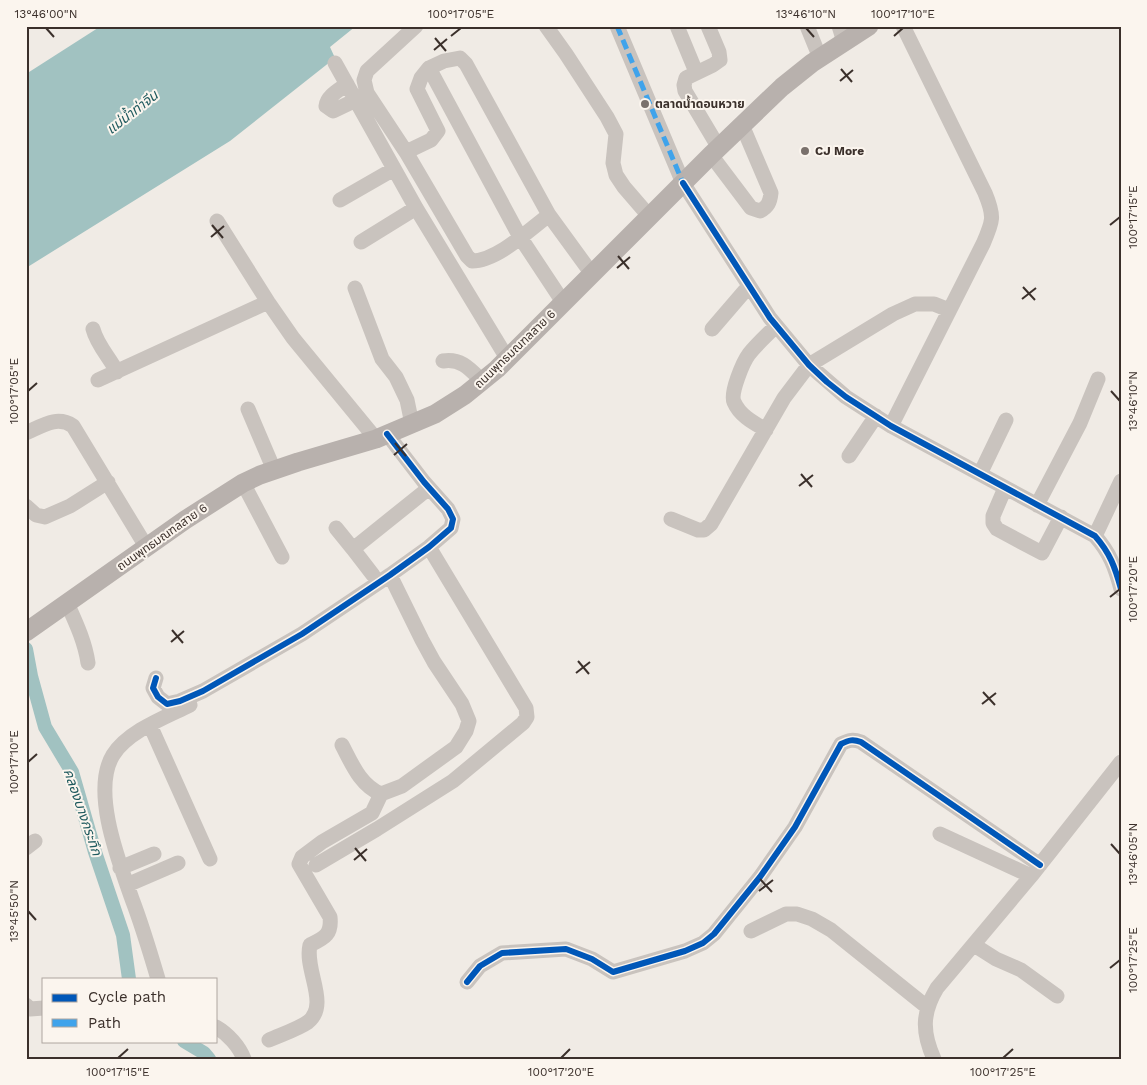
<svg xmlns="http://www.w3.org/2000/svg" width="1147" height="1085" viewBox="0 0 1147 1085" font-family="'Work Sans','Noto Sans Thai',sans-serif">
	<rect width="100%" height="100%" fill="#f0ebe5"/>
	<path fill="#a1c2c1" d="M101 26H356L330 47 335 58 230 141 26 268V74Z"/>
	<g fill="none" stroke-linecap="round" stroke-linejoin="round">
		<path stroke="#a1c2c1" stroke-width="14" d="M26 649 31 676 45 727 72 772 95 852 123 935 129 979
			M184 1041 204 1053 209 1059"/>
		<path stroke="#c9c3be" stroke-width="15" d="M416 26 367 71 364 80 367 93 406 152 467 256 472 261C497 261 529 230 549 215L592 274
			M546 26 566 54 607 117 616 134 613 163 616 175 624 187 649 216
			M617 26 683 183 770 318 809 365 846 397 891 426 1095 536C1110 553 1115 567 1121 589
			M677 26 696 72
			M708 26 719 52 720 60 713 65 686 78 684 85 685 91 719 148
			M807 26 820 58
			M839 26 844 42
			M335 63 416 208 507 358
			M347 84C339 90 327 96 326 106L333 111 356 100
			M406 152 431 140 438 131 417 89 421 78 429 68
			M711 155 751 208 760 211C768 207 770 202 771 193L742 125
			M340 200 394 169
			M549 215 466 64 460 58 444 61 429 68 520 237 563 302
			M217 221 268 302 293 338 376 439
			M361 242 416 208
			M355 288 382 359 396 377 407 400 412 424
			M93 329C97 345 110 358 117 372
			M712 329 749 286
			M443 361C461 358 470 369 482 381
			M98 380 268 302
			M248 409 274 470
			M891 426 983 244C993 221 995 217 985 193L903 26
			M766 430C754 423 740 416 734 402 730 393 743 362 749 354 757 344 767 335 776 326
			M26 433C42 426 57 415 73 426L147 548
			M849 456 876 416
			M980 474 1006 420
			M243 483 282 557
			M1005 488 993 516V523L997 529 1042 553 1061 517
			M1037 505 1080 423 1098 379
			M26 506 36 515 45 517 70 506 108 482
			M671 519 698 530H704L711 524 784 398 809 365 893 314 915 304H934L949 310
			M336 528 353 549
			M1095 536 1121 481
			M373 575 353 549 429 488
			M67 603C76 623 85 642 88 663
			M156 678 153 688 158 697 167 704 180 701 203 691 302 634 390 575 429 547 451 528 453 519 448 509 424 482 387 434
			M150 725 210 859
			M342 745C352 764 360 785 381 794L402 786 456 747 466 731 469 721 462 704 434 662 422 640 390 575
			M940 834 1031 876
			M26 848 35 841
			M316 865 377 829 453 781 523 723 527 717 526 708 429 547
			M120 868 154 854
			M127 885 178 863
			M751 931 786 914H797L812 919 831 930 927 1007
			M974 945 996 959 1021 970 1057 996
			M158 979C150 952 142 925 132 899 119 862 91 791 113 755 128 731 166 717 190 705
			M467 982 480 966 502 953 566 949 592 959 613 972 685 951 703 943 714 934 760 877 795 827 841 744C849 740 853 739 861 742L1040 865
			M26 1005 30 1009 44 1008
			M216 1027C228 1034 239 1046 244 1059
			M269 1040C280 1035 298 1029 308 1022 330 1004 304 970 310 945 324 938 332 935 330 917L299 864 302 857 322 842 372 813 381 794
			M934 1059C922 1032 922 1013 937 988L1031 876 1121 762"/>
		<path stroke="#b8b1ad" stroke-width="19" d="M26 632 185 520 243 483 260 475 298 462 376 439 435 414 465 395 497 369 711 155 782 87 812 63 869 26"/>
		<path stroke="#3fa3eb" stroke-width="5" stroke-dasharray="10 5" stroke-linecap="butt" d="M617 26 683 183"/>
		<g stroke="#fbf5ee" stroke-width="9">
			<path id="cycleway" d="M683 183 770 318 809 365 827 382 846 397 891 426 1095 536C1110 553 1115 567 1121 589
				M156 678 153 688 158 697 167 704 180 701 203 691 302 634 390 575 429 547 451 528 453 519 448 509 424 482 387 434
				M467 982 480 966 502 953 566 949 592 959 613 972 685 951 703 943 714 934 760 877 795 827 841 744C849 740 853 739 861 742L1040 865"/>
		</g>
		<use href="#cycleway" stroke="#0057b8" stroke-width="6"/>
	</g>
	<path fill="none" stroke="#3b302b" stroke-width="2" d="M46 28 54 37M806 28 814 37M451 36 461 28M894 36 903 28M435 38 446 51M434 50 447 39M841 69 852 82M840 81 853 70M212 225 223 238M1110 225 1120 217M211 237 224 226M618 256 629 269M617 268 630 257M1023 287 1035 300M1022 299 1036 288M28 391 37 383M1111 391 1120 401M395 443 406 456M394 455 407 444M801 474 812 487M799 486 813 475M1110 597 1120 589M172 630 183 643M171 642 184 631M578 661 589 674M576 673 590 662M983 692 995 705M982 704 996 693M28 762 37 754M1111 844 1120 854M355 848 366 861M354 860 367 849M760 879 772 892M759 891 773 880M28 911 36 920M1110 968 1120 960M118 1058 128 1049M561 1058 570 1049M1003 1058 1013 1049"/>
	<g fill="#7a716c" stroke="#fbf5ee" stroke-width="2">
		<circle cx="645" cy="104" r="5"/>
		<circle cx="805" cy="151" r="5"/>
	</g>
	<g text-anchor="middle" stroke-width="4" stroke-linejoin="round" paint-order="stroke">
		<g font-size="12" font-weight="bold" fill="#3b302b" stroke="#fbf5ee" text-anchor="start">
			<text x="655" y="108">ตลาดน้ำดอนหวาย</text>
			<text x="815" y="155">CJ More</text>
		</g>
		<g font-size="12" fill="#3b302b" stroke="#fbf5ee">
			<text transform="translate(515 349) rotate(-44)" y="4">ถนนพุทธมณฑลสาย 6</text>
			<text transform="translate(162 537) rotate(-35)" y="4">ถนนพุทธมณฑลสาย 6</text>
		</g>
		<g font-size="14" font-style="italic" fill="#1f5a5e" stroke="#fbf5ee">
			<text transform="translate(132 112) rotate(-38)" y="5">แม่น้ำท่าจีน</text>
			<text transform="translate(83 812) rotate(71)" y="5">คลองบางกระทึก</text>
		</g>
	</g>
	<rect width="1147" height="1085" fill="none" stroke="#fbf5ee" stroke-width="55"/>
	<rect x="42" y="978" width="175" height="65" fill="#fbf5ee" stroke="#aea6a0"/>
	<rect x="52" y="994" width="25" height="8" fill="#0057b8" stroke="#aea6a0"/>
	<text x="88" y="1002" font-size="15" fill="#3b302b">Cycle path</text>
	<rect x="52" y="1019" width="25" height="8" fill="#3fa3eb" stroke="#aea6a0"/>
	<text x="88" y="1028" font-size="15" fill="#3b302b">Path</text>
	<rect x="28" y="28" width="1092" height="1030" fill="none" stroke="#3b302b" stroke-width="2"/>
	<g font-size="12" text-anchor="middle" fill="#3b302b">
		<text x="46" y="18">13°46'00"N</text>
		<text x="461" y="18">100°17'05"E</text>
		<text x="806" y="18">13°46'10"N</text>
		<text x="903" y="18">100°17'10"E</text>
		<text transform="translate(1133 217) rotate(-90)" y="4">100°17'15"E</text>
		<text transform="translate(14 391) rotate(-90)" y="4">100°17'05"E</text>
		<text transform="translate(1133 401) rotate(-90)" y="4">13°46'10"N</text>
		<text transform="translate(1133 589) rotate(-90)" y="4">100°17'20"E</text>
		<text transform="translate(14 762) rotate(-90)" y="4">100°17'10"E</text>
		<text transform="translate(1133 854) rotate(-90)" y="4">13°46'05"N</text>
		<text transform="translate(14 911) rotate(-90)" y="4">13°45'50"N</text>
		<text transform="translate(1133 960) rotate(-90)" y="4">100°17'25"E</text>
		<text x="118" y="1076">100°17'15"E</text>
		<text x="561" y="1076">100°17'20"E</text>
		<text x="1003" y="1076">100°17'25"E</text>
	</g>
</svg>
